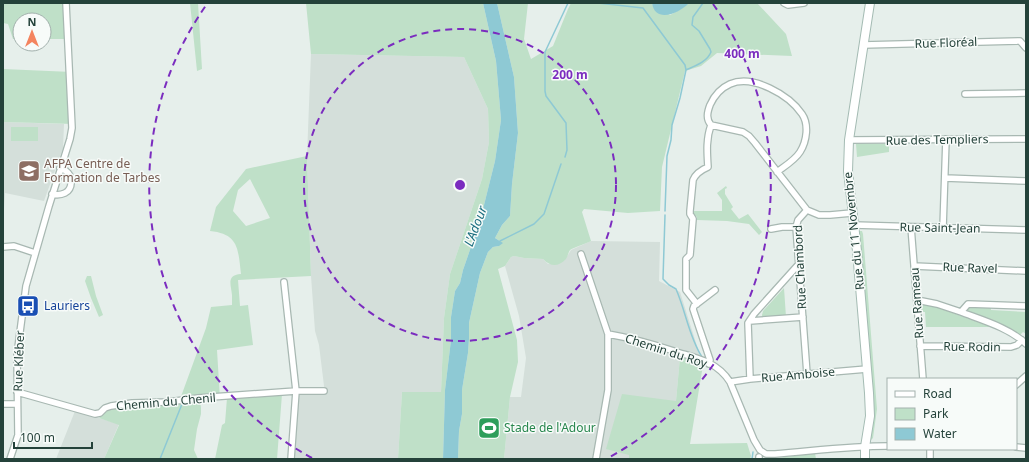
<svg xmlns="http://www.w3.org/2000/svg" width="1029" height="462" viewBox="0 0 1029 462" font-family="'Noto Sans',sans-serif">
	<rect width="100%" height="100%" fill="#e6efeb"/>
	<path fill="#d4dfda" d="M311 54 464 57 488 109 489 142 482 179 450 274 444 318 441 392H402L398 459H294L298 394H325L319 345 315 331 311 276 307 156Z
		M3 122 64 124 63 148 44 201 5 193 4 210H3Z
		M591 241 660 242 659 281 680 292 703 365 680 357 676 401 629 455V459H504L510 397H521L526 358 519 316 505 266 511 257 514 256 524 258 543 259 548 264 560 263 566 258 571 250Z
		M75 411 119 424 104 459H56Z"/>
	<path fill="#bfe0c8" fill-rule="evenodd" d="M3 3H69L70 39H44V20H20V39H13L8 24 3 23Z
		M190 3H198L202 69 197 71Z
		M306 3H483L496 61 501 120 495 161 480 221 463 270 460 283 455 291 451 317V340L445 390 443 459H398L402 392H441L444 318 450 274 482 179 489 142 488 109 464 57 311 54Z
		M497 3H528L524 39 531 59 553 46 568 9 571 3H652L653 6 670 15 681 9 689 3H757L786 34 792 56 717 53 701 66 685 71 662 167 660 211 628 213 584 209 582 212 591 241C587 243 573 248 570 250 568 253 568 256 566 259 558 267 551 267 543 259L524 258 514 256 511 257 505 266 498 269 517 340 518 362 510 397 504 459H458L459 431 462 414V390L468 353 469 339V323L480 273 488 252 493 247 499 246 500 241 495 238 502 225 510 216 512 184 518 133 514 77Z
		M3 69 72 72 74 124 3 122Z
		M11 127H38V141H11Z
		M856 144H889V152L857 157Z
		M307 156 311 276 238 280 240 306 248 305 253 345 217 350 220 399 200 400 201 408V414L197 429 194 450 198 459H104L119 425 99 418 107 411 114 408 179 402 206 328 211 307 232 305C232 302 232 299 232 295 231 285 226 275 241 274 238 249 239 234 210 231L216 207 246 169ZM250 179 270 218 246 226 233 211 238 190Z
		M726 186 727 188 725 189V194L733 207 731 209 739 219 748 214 762 232 759 235 749 224 727 221 697 220V217L692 214V211H722V200L717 193Z
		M859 231H862L863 234 877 409 873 438 871 440H870V437L874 409 858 232Z
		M87 276H91L96 296 103 315 99 317 91 298 85 281Z
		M784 288 786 317 766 318 762 317V315L763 311Z
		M922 303 937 307 991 327H926L925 312H920V304Z
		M969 306 991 307V310L1026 312V334L1023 332 1020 335 1007 328 967 313 965 310Z
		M680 357 703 365 690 444 747 443 751 456 750 459H629V455L606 449 622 394 676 401Z
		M282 394 277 459H215L222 425 225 423 227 398Z
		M815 453 816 459H778V458Z"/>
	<path fill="#8ec9d4" d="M483 3H497L514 77 518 133 512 184 510 216 502 225 495 238 503 243 499 246 493 247 488 252 480 273 469 323V339L468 353 462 390V414L459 431 458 459H443L445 390 451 340V317L455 291 460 283 463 270 480 221 495 161 501 120 496 61Z
		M652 3H689C680 13 655 24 652 3Z"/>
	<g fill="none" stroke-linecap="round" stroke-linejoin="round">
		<path stroke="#8ec9d4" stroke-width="1.5" d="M598 3 643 8 685 65 686 70 680 98 672 125 671 140 667 156 665 211
			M686 70C695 66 707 62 711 52L710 49 699 31 692 25 693 17 703 3
			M565 157 567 150 566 123 546 96 545 91V52L568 3
			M665 215 663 279 669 285 676 289C686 312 689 337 702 357
			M500 241 534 224 544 214 561 164
			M160 459 182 404
			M752 459 753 452"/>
		<g stroke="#a8b8b2" stroke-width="8">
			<path id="street" d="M784 3 788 5 804 3
				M863 45 1020 41 1026 48
				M965 94 1026 93
				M849 140 1026 139
				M777 172C785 166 795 160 800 152 807 141 809 124 802 114 789 95 753 74 730 84 721 88 714 96 710 105 707 113 706 119 711 125L743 132 749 136 755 143 807 210
				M945 178 1026 181
				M52 194C56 195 61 195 65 193 73 189 73 176 66 171 65 170 62 169 60 168
				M854 225 1026 230
				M911 227 923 379
				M943 228 946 139
				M771 229 782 227H796
				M3 247 14 246 35 253
				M581 254 608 334V390L596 459
				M914 266 1026 271
				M284 282 296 391 291 459
				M917 300 937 304 961 312 968 304 1026 306
				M697 304 686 290V259L690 255 693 219 690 214V211L693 180C696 173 701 170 708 167 707 152 706 139 711 125
				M961 312C982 320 1010 328 1026 344
				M750 321 803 317
				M608 334C631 338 652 344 674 351 686 355 698 358 709 363 717 367 725 374 730 382L754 440 760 450 766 454H775C813 451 850 446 888 446
				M920 346 1011 347 1017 345 1022 340
				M709 364 710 360 693 309 694 306 715 290
				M807 374 796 227 798 220 807 210 819 215H830L852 213
				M750 379 748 323 754 314 798 265
				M730 382 750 379 867 369
				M1016 385 1026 376
				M17 392 95 414 100 413 105 408 111 406 132 403 168 402 198 398 296 391H324
				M3 404H17
				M1016 447 1026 448
				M930 449V459
				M10 459 18 435 17 355 26 286 49 206 70 139 72 128 66 3
				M759 459V457"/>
		</g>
		<g stroke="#a4bbb3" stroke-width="10">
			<path id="secondary" d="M865 459V447L870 416 869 393 857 251 848 171 849 140 870 3"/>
		</g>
		<use href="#street" stroke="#fff" stroke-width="5.5"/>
		<use href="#secondary" stroke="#fff" stroke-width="8"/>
	</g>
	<g fill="none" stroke="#7b2cbf" stroke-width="2" stroke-dasharray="7 5">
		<circle cx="460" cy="185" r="156"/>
		<path d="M312 458A311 311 0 0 1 207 4M713 4A311 311 0 0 1 608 458"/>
	</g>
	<defs>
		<g id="school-square" transform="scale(1.15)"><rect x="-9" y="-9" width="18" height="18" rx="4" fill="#8d6e63" stroke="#f7fbf9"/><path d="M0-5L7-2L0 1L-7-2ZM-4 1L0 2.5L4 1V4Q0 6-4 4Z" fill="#fff"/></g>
		<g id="bus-square" transform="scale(1.15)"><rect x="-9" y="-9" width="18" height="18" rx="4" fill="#1a4fb4" stroke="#f7fbf9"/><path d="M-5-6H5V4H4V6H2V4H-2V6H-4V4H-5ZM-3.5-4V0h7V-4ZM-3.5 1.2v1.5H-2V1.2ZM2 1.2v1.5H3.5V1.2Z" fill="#fff"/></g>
		<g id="stadium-square" transform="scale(1.15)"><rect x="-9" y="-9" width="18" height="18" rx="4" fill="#2e9e5b" stroke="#f7fbf9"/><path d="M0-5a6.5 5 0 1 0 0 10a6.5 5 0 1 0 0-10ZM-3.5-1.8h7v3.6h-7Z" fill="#fff"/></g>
	</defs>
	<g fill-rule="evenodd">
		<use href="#school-square" x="29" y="171"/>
		<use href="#bus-square" x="28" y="306"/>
		<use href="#stadium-square" x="489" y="428"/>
	</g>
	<g text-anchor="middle" stroke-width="3" stroke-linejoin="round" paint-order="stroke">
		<g font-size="12" fill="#24423a" stroke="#f7fbf9">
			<text transform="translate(946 43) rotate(-2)" y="4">Rue Floréal</text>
			<text transform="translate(937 140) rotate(-1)" y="4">Rue des Templiers</text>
			<text transform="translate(940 228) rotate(1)" y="4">Rue Saint-Jean</text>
			<text transform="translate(854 231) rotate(-96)" y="4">Rue du 11 Novembre</text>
			<text transform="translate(800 267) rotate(-93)" y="4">Rue Chambord</text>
			<text transform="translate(970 268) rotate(2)" y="4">Rue Ravel</text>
			<text transform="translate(917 303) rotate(-94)" y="4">Rue Rameau</text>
			<text transform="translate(972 347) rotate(1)" y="4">Rue Rodin</text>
			<text transform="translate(666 351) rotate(18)" y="4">Chemin du Roy</text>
			<text transform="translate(19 361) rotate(-88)" y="4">Rue Kléber</text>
			<text transform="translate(798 375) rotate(-5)" y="4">Rue Amboise</text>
			<text transform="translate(166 402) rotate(-5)" y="4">Chemin du Chenil</text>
		</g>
		<g font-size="12" fill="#785e54" stroke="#f7fbf9" text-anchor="start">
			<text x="44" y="168">AFPA Centre de<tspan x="44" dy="14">Formation de Tarbes</tspan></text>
		</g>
		<g font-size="12" fill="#164399" stroke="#f7fbf9" text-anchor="start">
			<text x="44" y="310">Lauriers</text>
		</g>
		<g font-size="12" fill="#27864d" stroke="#f7fbf9" text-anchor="start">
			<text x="504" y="432">Stade de l'Adour</text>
		</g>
		<g font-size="13" font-style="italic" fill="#1c6f80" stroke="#f7fbf9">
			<text transform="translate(475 226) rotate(-69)" y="5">L'Adour</text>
		</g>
	</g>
	<circle cx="460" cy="185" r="6" fill="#7b2cbf" stroke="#f7fbf9" stroke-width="2"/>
	<g font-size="12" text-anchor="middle" font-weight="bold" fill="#7b2cbf" stroke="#f7fbf9" stroke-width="3" stroke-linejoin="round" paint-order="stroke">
		<text x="742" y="58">400 m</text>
		<text x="570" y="79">200 m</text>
	</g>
	<rect width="1029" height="462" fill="none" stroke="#24423a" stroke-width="8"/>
	<rect x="887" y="378" width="130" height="72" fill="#f7fbf9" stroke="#a3b1ad"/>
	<rect x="895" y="391" width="20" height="6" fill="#ffffff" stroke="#a3b1ad"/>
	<text x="923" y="398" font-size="12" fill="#24423a">Road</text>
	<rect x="895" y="408" width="20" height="12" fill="#bfe0c8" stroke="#a3b1ad"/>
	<text x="923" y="418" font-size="12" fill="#24423a">Park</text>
	<rect x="895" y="428" width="20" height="12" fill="#8ec9d4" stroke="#a3b1ad"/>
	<text x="923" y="438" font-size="12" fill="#24423a">Water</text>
	<g transform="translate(32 32)"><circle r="19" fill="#f7fbf9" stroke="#a3b1ad"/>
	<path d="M0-3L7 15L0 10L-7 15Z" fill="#f4845f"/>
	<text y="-6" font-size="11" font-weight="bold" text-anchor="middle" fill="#24423a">N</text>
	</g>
	<path d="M14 442v6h78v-6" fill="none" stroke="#24423a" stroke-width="2"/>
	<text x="20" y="442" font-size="12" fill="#24423a" stroke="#f7fbf9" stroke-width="3" paint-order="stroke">100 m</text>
</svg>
